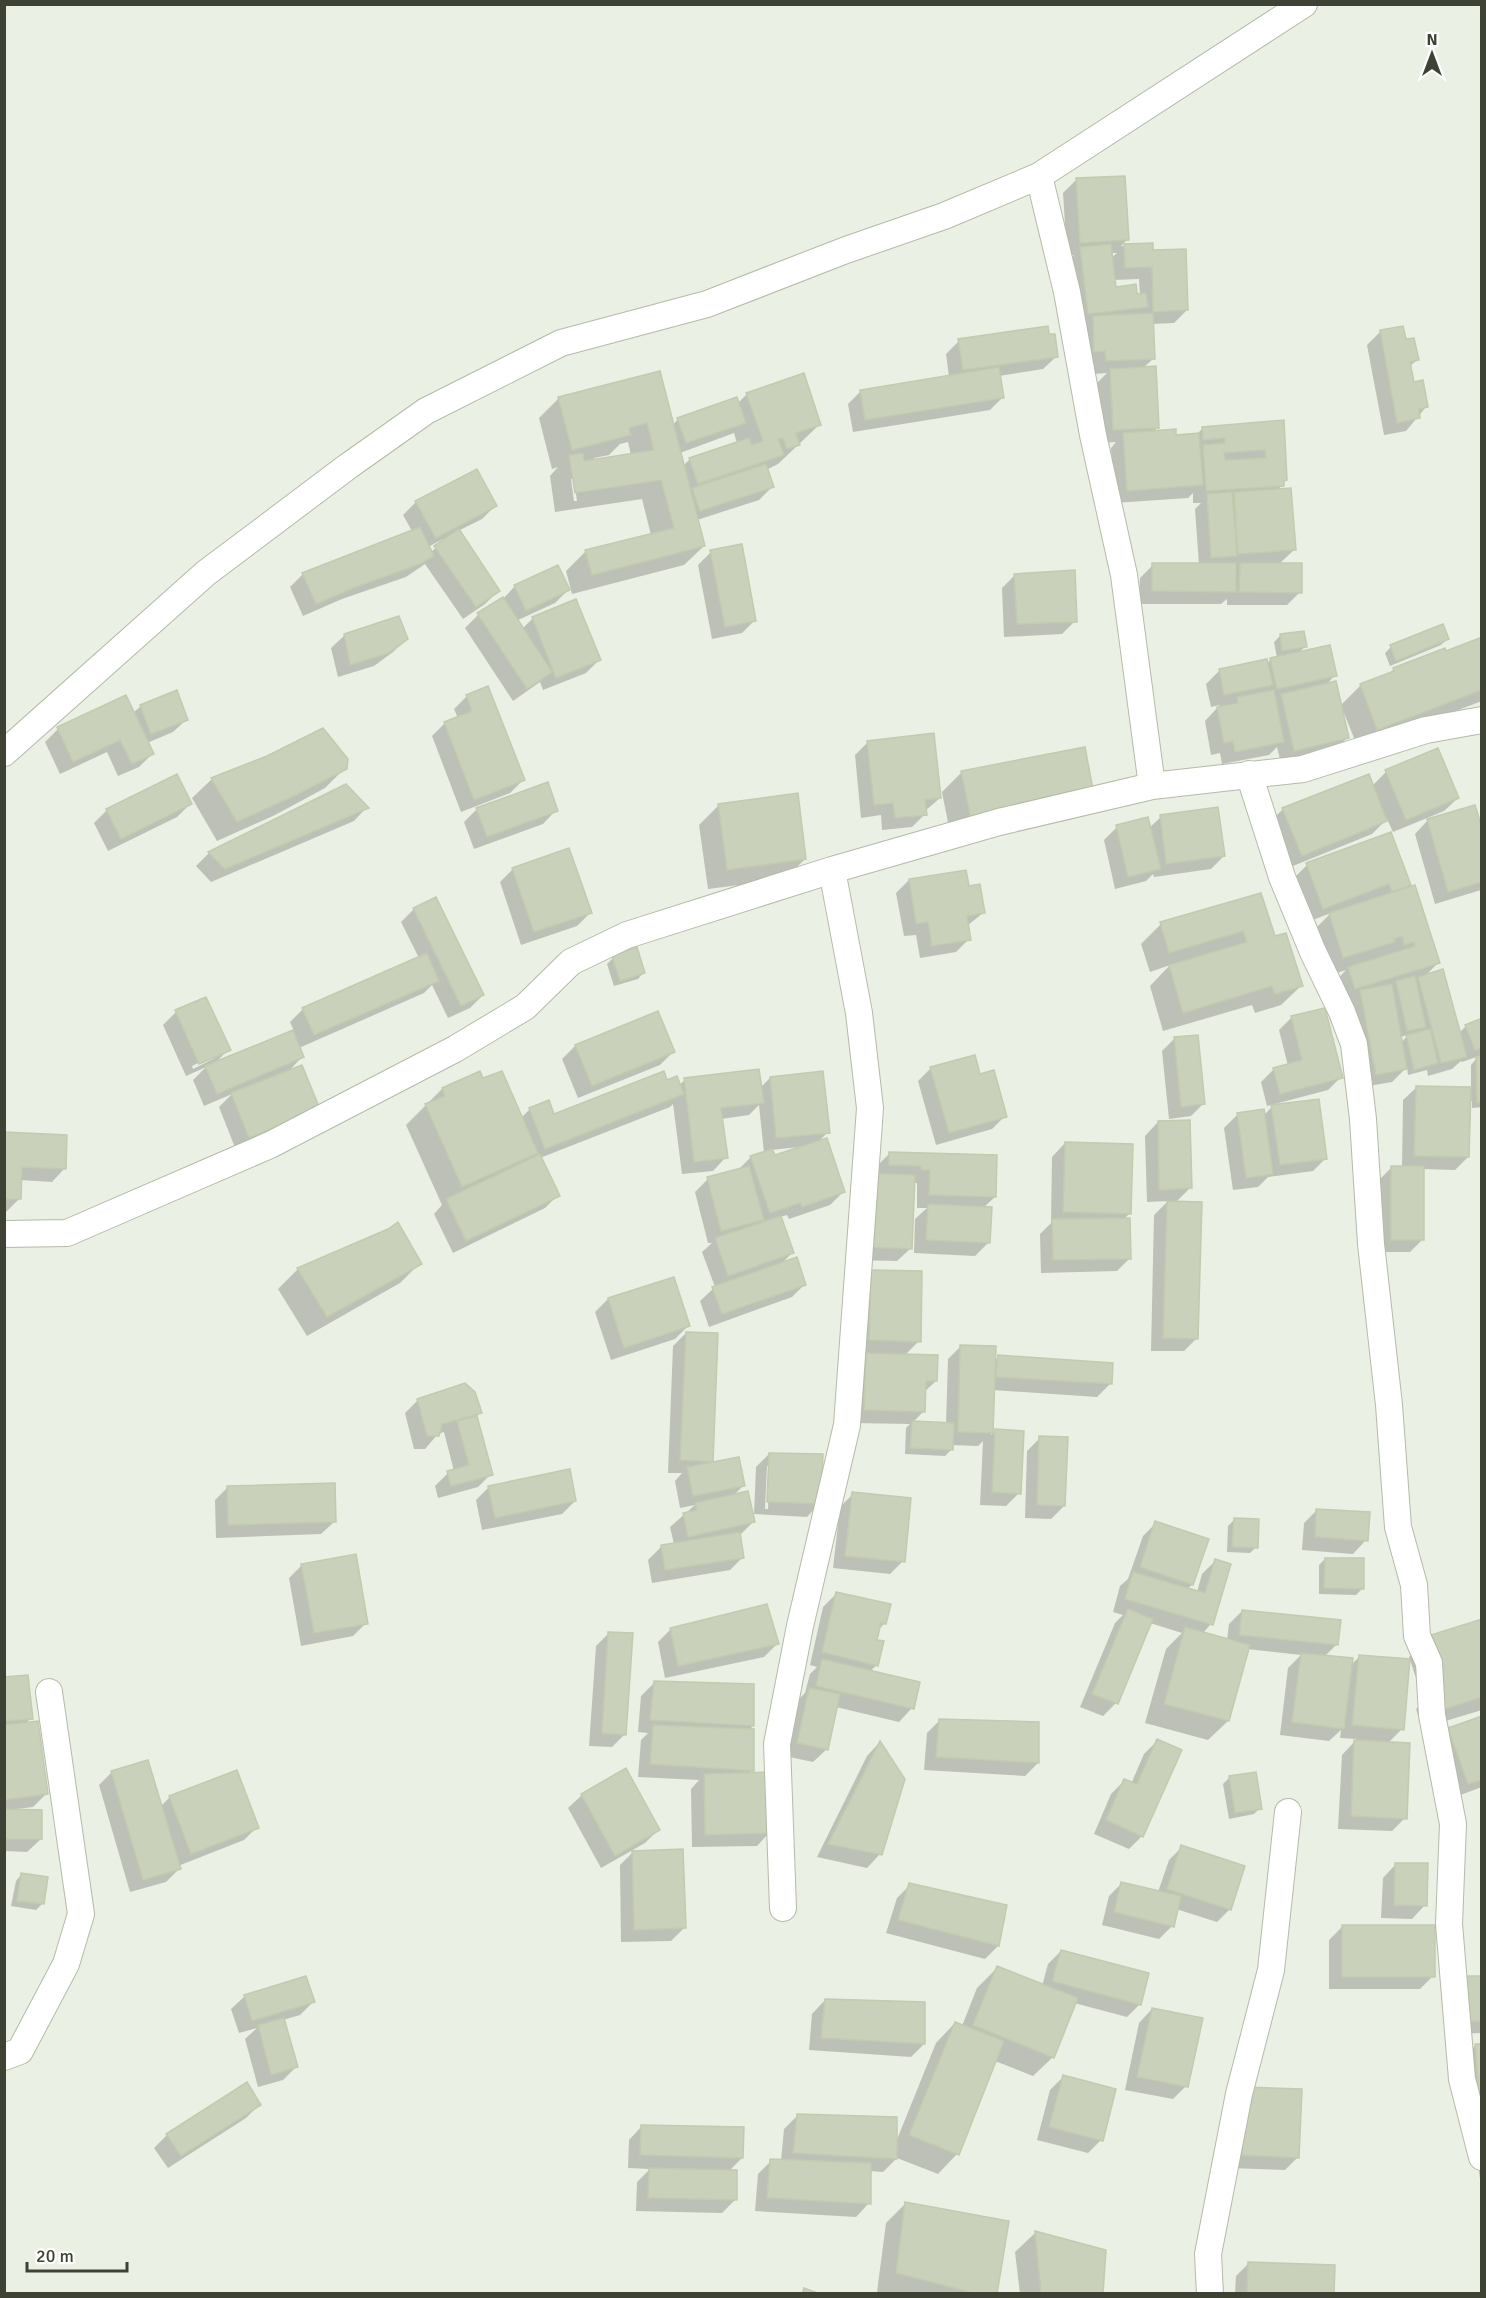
<svg xmlns="http://www.w3.org/2000/svg" width="1486" height="2298" viewBox="0 0 1486 2298" font-family="Signika,sans-serif">
	<rect width="100%" height="100%" fill="#ebf0e4"/>
	<path fill="#0003" fill-rule="evenodd" d="M1076 180 1127 240 1121 246 1152 245V252L1187 310 1174 323 1152 324 1153 359 1143 368 1157 428 1152 433 1175 436 1196 435 1203 428 1283 422 1286 480 1277 491 1294 550 1279 564 1300 592 1287 605H1227V599L1221 604H1139L1140 578 1153 565H1199L1195 509 1201 503H1193V493L1188 498 1114 503 1111 448 1116 442 1100 443 1097 383 1107 373 1093 374 1068 261 1074 255H1067L1063 193ZM1111 253H1117L1111 258ZM1139 279 1140 295 1115 288 1114 280Z
		M1380 332 1405 341 1417 360 1409 367 1413 384 1426 407 1406 431 1384 435 1367 345Z
		M959 341 1057 356 1043 369 999 376 1003 397 990 410 853 432 848 404 861 391 949 377 946 354Z
		M747 394 820 424 778 464 766 470 772 487 759 500 697 520 704 546 684 565 572 594 566 571 586 551 651 535 642 499 555 512 550 476 558 467 552 469 539 418 559 398 673 425 678 419 737 404ZM734 433 737 443 690 459 683 466 680 453ZM628 442 631 455 594 461V458L609 455 620 444ZM571 479H574L577 501H574Z
		M416 502 495 506 482 519 458 531 498 591 485 604 463 619 425 564 406 577 342 599 303 616 290 587 303 574 412 531 403 515ZM443 539 444 541 431 552 428 547Z
		M711 552 755 620 742 633 712 639 698 565Z
		M1015 575 1075 621 1062 634 1004 637 1002 588Z
		M515 586 568 590 555 603 516 621 522 629 533 618 599 660 586 673 543 690 540 682 513 701 465 628 478 615 502 600Z
		M345 635 406 639 393 652 374 666 338 677 331 648Z
		M1280 636 1305 647 1298 653 1335 675 1326 685 1340 706 1361 685 1388 675 1394 669 1482 639V701L1358 748 1342 708 1341 709 1347 738 1334 751 1281 763 1277 747 1269 755 1222 764 1220 753 1211 755 1205 721 1220 705 1211 707 1206 684 1219 671 1267 664 1271 659 1277 658 1274 642Z
		M1447 639 1441 645 1390 666 1385 653 1391 647Z
		M467 696 523 780 510 793 461 812 432 736 445 723 458 718 454 709Z
		M141 706 187 719 173 732 147 743 152 754 139 767 118 776 107 752 60 774 45 742 58 729 133 713Z
		M868 742 940 798 925 811V814L912 827 882 830 881 815 861 818 855 755Z
		M345 768 325 788 275 815 217 841 192 798 212 779Z
		M962 772 1093 795 951 838 942 792Z
		M1386 772 1458 798 1444 811 1393 832 1387 819 1372 834 1288 868 1270 822 1283 809 1372 786Z
		M190 804 177 817 108 851 94 823 107 810Z
		M719 805 805 859 785 879 708 889 699 825Z
		M366 808 354 821 211 882 196 866 209 853Z
		M477 809 556 810 543 824 474 849 464 822Z
		M1161 817 1224 856 1211 869 1154 877 1153 874 1146 881 1115 889 1104 840 1117 827 1149 828Z
		M1428 820 1482 834 1481 890 1435 904 1415 834Z
		M1307 865 1409 885 1403 891 1438 963 1425 976 1459 1033 1466 1026 1482 1020V1055L1462 1062 1461 1061 1452 1069 1428 1076 1427 1070 1408 1075 1407 1067 1392 1082 1363 1087 1329 988 1346 970 1324 977 1310 934 1331 913 1310 921 1294 878ZM1408 1035 1401 1043 1400 1037Z
		M513 869 590 913 577 926 521 945 500 882Z
		M909 880 967 888 983 913 967 926 969 939 956 952 920 958 916 935 904 936 896 893Z
		M1260 894 1274 938 1301 986 1281 1005 1255 1013 1252 1005 1163 1031 1150 986 1170 965 1150 972 1141 944 1161 924Z
		M414 909 483 995 470 1008 448 1018 432 985 424 993 299 1048 302 1057 288 1072 318 1109 236 1150 219 1107 232 1094 204 1106 193 1080 206 1067 186 1076 163 1025 176 1012 229 1049 215 1063 294 1031 290 1022 303 1009 419 958 401 922ZM215 1055V1058L193 1069 192 1066Z
		M613 958 644 972 638 979 614 986 607 964Z
		M1292 1017 1341 1077 1328 1090 1267 1106 1261 1082 1274 1069 1288 1066 1279 1030Z
		M1175 1038 1204 1103 1191 1116 1169 1119 1162 1051Z
		M575 1046 673 1052 660 1065 578 1098 562 1059Z
		M1477 1058H1482V1107L1472 1108V1101H1469L1468 1157 1455 1170 1423 1169V1239L1410 1252H1378V1181L1391 1168H1402L1403 1100 1417 1087 1471 1088V1065Z
		M931 1068 1005 1116 992 1129 936 1145 918 1081Z
		M770 1078 828 1132 818 1142 843 1192 830 1205 789 1219 787 1215 780 1217 792 1253 781 1264 805 1284 792 1297 709 1327 700 1301 715 1287 702 1252 712 1243H708L695 1192 708 1179 737 1171 751 1157 764 1153 759 1105 749 1115 721 1119 726 1157 713 1171 682 1174 673 1104 670 1107 540 1158 558 1195 545 1208 453 1253 434 1214 442 1205 406 1125 442 1089 483 1080 521 1118 530 1109 553 1116 667 1082 679 1085 685 1080 760 1088ZM799 1147 774 1157 771 1150Z
		M1272 1107 1326 1158 1313 1171 1268 1177 1258 1187 1233 1190 1224 1128 1237 1115H1264Z
		M1158 1122 1190 1188 1176 1202 1197 1338 1184 1351H1151L1154 1215 1168 1201 1147 1202 1145 1136Z
		M4 1134 65 1168 52 1182 20 1180 19 1199 6 1212Z
		M1065 1143 1130 1213 1124 1219 1130 1258 1117 1271 1041 1273 1040 1234 1051 1223 1052 1157Z
		M890 1153 996 1157 995 1197 983 1208 989 1242 975 1256 914 1253 915 1219 927 1208H917V1183H913L911 1248 897 1261 853 1260 876 1167Z
		M420 1263 400 1283 307 1336 278 1289 298 1269Z
		M871 1272 919 1341 904 1356 936 1381 924 1392V1411L913 1422 946 1424 948 1359 961 1346 994 1362 998 1357 1111 1383 1097 1397 993 1390 991 1435 996 1430 1019 1493 1006 1506 980 1505 983 1441 978 1446 951 1445V1450L945 1456 905 1454 906 1428 910 1424 852 1423 853 1368 868 1353 856 1352 858 1285Z
		M673 1279 688 1326 675 1339 611 1360 595 1312 608 1299Z
		M686 1333 711 1461 708 1464 743 1486 733 1496 753 1522 740 1535 743 1557 730 1570 652 1583 648 1560 662 1546 674 1544 670 1527 695 1505 680 1508 675 1481 682 1473H668L673 1346Z
		M418 1400 480 1413 476 1417 491 1474 478 1487 438 1498 435 1486 448 1473 454 1471 444 1432 438 1434 425 1449H414L405 1413Z
		M1040 1438 1064 1506 1051 1519 1025 1518 1027 1451Z
		M769 1454 820 1503 807 1517 754 1514 756 1467ZM767 1466H770L768 1509H765Z
		M228 1487 335 1521 321 1534 216 1538 215 1500Z
		M489 1487 575 1501 562 1514 482 1530 476 1500Z
		M853 1494 903 1561 890 1574 833 1568 840 1507Z
		M1317 1510 1366 1540 1353 1554 1302 1550 1304 1523Z
		M1235 1519 1256 1547 1250 1553 1227 1552 1228 1526Z
		M1156 1523 1207 1540 1192 1585 1187 1589 1197 1592 1202 1574 1215 1561 1211 1624 1202 1634 1227 1640 1229 1624 1242 1611 1337 1644 1324 1657 1350 1666 1359 1657 1402 1729 1388 1743 1405 1818 1392 1831 1338 1829 1342 1755 1357 1739 1340 1738 1341 1730 1329 1741 1280 1735 1288 1668 1301 1655 1247 1649 1228 1721 1208 1740 1145 1723 1166 1649 1182 1633 1150 1623 1116 1703 1103 1716 1080 1707 1115 1623 1123 1615 1113 1612 1120 1586 1128 1579 1143 1536Z
		M1325 1559 1362 1589 1356 1595 1319 1594V1565Z
		M302 1565 366 1623 353 1636 301 1646 289 1578Z
		M836 1594 885 1623 878 1630 876 1641 877 1665 869 1672 912 1708 899 1722 836 1707 827 1749 813 1762 785 1756 796 1702 805 1693 810 1674 817 1667 810 1665 823 1607Z
		M1482 1621V1710L1422 1728 1416 1709 1424 1702 1409 1657 1429 1638Z
		M671 1629 777 1644 764 1657 665 1678 658 1642Z
		M609 1633 625 1734 612 1747 589 1746 596 1646Z
		M4 1679 31 1718 25 1724 46 1794 33 1807 16 1809 41 1839 27 1852 4 1851Z
		M654 1683 753 1726 749 1730 752 1770 748 1774 770 1832 757 1846 692 1847 691 1789 699 1780 638 1777 641 1740 648 1733 638 1732 641 1696Z
		M1482 1718V1787L1455 1797 1436 1742 1449 1729Z
		M940 1720 1038 1763 1025 1776 924 1770 927 1733Z
		M1157 1741 1142 1836 1129 1849 1094 1834 1111 1794 1124 1781 1131 1784 1144 1754Z
		M879 1743 880 1854 867 1868 817 1857 867 1756Z
		M626 1770 658 1830 645 1843 601 1868 568 1808 582 1795Z
		M112 1772 160 1807 170 1797 257 1827 244 1840 178 1866 179 1869 166 1882 130 1892 99 1785Z
		M1229 1778 1260 1808 1254 1814 1229 1819 1223 1784Z
		M1182 1847 1230 1909 1217 1922 1176 1909 1172 1926 1159 1939 1102 1925 1109 1896 1122 1883 1158 1892 1169 1860Z
		M633 1852 684 1928 671 1941 621 1942 620 1865Z
		M1396 1864 1425 1905 1412 1919 1381 1918 1383 1878Z
		M22 1874 42 1904 36 1910 11 1906 16 1881Z
		M910 1885 998 1946 985 1959 886 1933 897 1898Z
		M1342 1927 1433 1976 1420 1989H1329V1940Z
		M1061 1951 1140 2004 1127 2017 1074 2003 1053 2057 1033 2076 995 2061 957 2154 938 2174 897 2158 883 2172 869 2171V2203L856 2217 755 2211 758 2174 771 2161H781L784 2129 797 2116 896 2142 936 2043 955 2023 962 2026 977 1988 997 1968 1042 1986 1048 1964Z
		M1482 1977V2033L1453 2034Z
		M245 1996 313 2002 300 2015 283 2020 296 2067 283 2080 258 2087 245 2039 257 2028 239 2033 231 2009Z
		M825 2000 924 2044 911 2057 809 2050 812 2014Z
		M1152 2009 1186 2086 1173 2099 1125 2090 1139 2023Z
		M1475 2046 1482 2115 1462 2059Z
		M1063 2077 1101 2140 1088 2153 1037 2140 1050 2090Z
		M1232 2101 1298 2157 1285 2170 1230 2168Z
		M259 2105 246 2118 168 2168 154 2148 167 2135Z
		M642 2126 742 2158 728 2172 735 2200 722 2213 636 2211 637 2182 650 2169 628 2168 629 2140Z
		M1482 2144V2195L1476 2149Z
		M906 2203 995 2294 877 2292 886 2223Z
		M1035 2233 1104 2252 1101 2294H1020L1015 2252Z
		M1249 2263 1332 2294H1235L1236 2276Z"/>
	<path fill="#c9d1ba" stroke="#c1cbae" stroke-width="1.5" fill-rule="evenodd" d="M1125 176 1129 240 1080 243 1076 178Z
		M1153 243V250L1186 249 1188 310 1153 312 1152 267 1125 268 1124 244Z
		M1111 244 1116 287 1136 284 1137 294 1146 293 1148 307 1088 314 1080 247Z
		M1153 313 1155 359 1106 361 1105 351 1094 352 1093 316Z
		M1048 326 1049 334H1055L1058 357 963 370 958 339Z
		M1403 326 1406 339 1414 338 1419 360 1410 362 1414 382 1423 380 1428 407 1419 409 1420 418 1397 423 1380 330Z
		M1156 366 1159 428 1113 430 1110 369Z
		M999 367 1004 398 865 420 860 390Z
		M660 371 705 546 592 575 585 550 674 528 661 480 575 493 569 455 583 453 584 461 654 450 647 423 629 428 631 435 572 450 558 397Z
		M804 373 821 425 796 433 800 445 787 449 783 438 778 439 784 455 698 484 689 458 749 438 752 445 763 441 746 393Z
		M737 397 746 423 686 443 677 418Z
		M1284 420 1287 480 1284 481V486L1206 491 1203 445 1225 443V438L1203 440 1202 427ZM1265 450 1266 458 1225 460 1224 453Z
		M1176 429V435L1199 433 1203 485 1127 491 1123 433Z
		M766 464 774 487 700 511 692 488Z
		M477 469 497 506 436 538 415 501Z
		M1291 488 1296 550 1238 554 1234 492Z
		M1232 492 1237 556 1211 558 1207 494Z
		M420 527 434 556 420 564 356 587 316 604 302 573Z
		M459 529 500 591 476 607 434 546Z
		M742 544 756 621 725 627 710 550Z
		M1152 563H1236V592L1152 591Z
		M1240 563H1302V593L1239 592Z
		M558 565 570 590 526 611 514 585Z
		M1075 570 1077 622 1017 624 1014 574Z
		M503 597 552 672 527 689 477 613Z
		M576 599 601 660 556 678 532 617Z
		M399 616 408 639 389 653 350 665 344 634Z
		M1443 624 1449 639 1396 661 1390 645Z
		M1304 631 1307 647 1282 651 1280 634Z
		M1482 637V690L1377 730 1360 684 1394 671 1393 668 1445 648 1446 651Z
		M1330 645 1337 676 1277 689 1270 658Z
		M1267 659 1273 685 1224 695 1219 669Z
		M1336 681 1349 738 1294 751 1281 694Z
		M488 686 525 780 474 800 444 722 472 711 466 695Z
		M177 690 188 720 151 734 140 705Z
		M1274 690 1284 742 1235 752 1233 741 1224 743 1217 707 1238 703 1237 697Z
		M126 695 154 754 132 764 120 740 73 762 57 727Z
		M323 728 348 759 347 769 296 795 237 822 211 778 267 756Z
		M934 733 941 798 925 800 927 815 895 818 893 803 874 805 867 741Z
		M1085 747 1094 795 971 819 961 771Z
		M1438 748 1459 798 1406 820 1385 770Z
		M177 774 192 804 121 839 106 809Z
		M1369 774 1387 821 1302 856 1282 808Z
		M548 782 558 811 487 837 476 808Z
		M346 784 369 808 225 869 208 852Z
		M798 793 806 859 727 870 718 804Z
		M1475 805 1482 828V882L1448 892 1427 819Z
		M1218 807 1225 856 1166 864 1160 815Z
		M1148 817 1161 869 1128 877 1116 825Z
		M1391 832 1411 885 1392 892 1389 884 1323 909 1306 863Z
		M569 848 592 913 534 932 512 868Z
		M966 870 969 886 980 884 985 913 967 916 971 940 932 946 928 922 916 924 909 879Z
		M1415 885 1440 963 1355 989 1348 967 1415 946 1414 942 1404 945 1402 936 1394 939 1395 942 1343 958 1329 913Z
		M1261 893 1275 936 1286 933 1303 986 1275 994 1272 986 1183 1013 1169 965 1247 942 1243 931 1169 953 1160 922Z
		M436 897 484 995 461 1006 413 908Z
		M637 947 645 973 620 981 612 956Z
		M427 953 439 981 314 1035 302 1008Z
		M1443 969 1467 1057 1441 1063 1418 977Z
		M1415 976 1426 1027 1407 1031 1396 981Z
		M1392 984 1407 1069 1376 1075 1360 990Z
		M206 997 231 1050 199 1064 175 1010Z
		M1325 1008 1343 1078 1280 1094 1273 1068 1302 1060 1291 1016Z
		M658 1011 675 1052 592 1086 575 1045Z
		M1482 1018V1048L1475 1050 1465 1025Z
		M1430 1029 1438 1063 1414 1070 1406 1035Z
		M293 1030 304 1057 217 1094 205 1066Z
		M1198 1035 1205 1104 1181 1107 1174 1037Z
		M975 1055 980 1074 994 1070 1007 1117 949 1133 930 1067Z
		M1476 1057H1482V1102H1477Z
		M302 1065 320 1109 249 1138 231 1093Z
		M759 1069 764 1103 721 1108 728 1158 694 1162 684 1078Z
		M480 1071 483 1078 502 1071 538 1153 462 1187 425 1104 445 1096 442 1088Z
		M664 1071 667 1080 677 1076 684 1094 545 1149 529 1108 549 1100 554 1114Z
		M823 1071 830 1133 776 1138 770 1077Z
		M1416 1086 1471 1087 1469 1157 1414 1156Z
		M1319 1099 1327 1159 1280 1165 1271 1105Z
		M1264 1109 1273 1174 1246 1178 1237 1113Z
		M1190 1120 1192 1188 1159 1190 1158 1121Z
		M4 1132 67 1135 66 1169 22 1167 21 1199H4Z
		M827 1138 845 1192 802 1207 800 1203 770 1213 750 1156 772 1149 775 1155Z
		M1065 1142 1133 1144 1131 1214 1063 1212Z
		M889 1152 997 1155 996 1197 929 1195 930 1170H921V1166L889 1165Z
		M540 1154 560 1196 466 1241 446 1199Z
		M749 1166 764 1220 721 1231 707 1177Z
		M1391 1166H1424V1240H1391Z
		M868 1173 915 1175 912 1249 865 1247Z
		M1167 1201 1202 1202 1198 1339 1163 1338Z
		M928 1204 992 1207 990 1243 926 1240Z
		M781 1216 794 1253 728 1276 715 1238Z
		M1130 1218 1131 1259 1053 1260 1052 1219Z
		M398 1222 422 1264 327 1317 297 1268 388 1229Z
		M797 1257 806 1285 722 1314 712 1287Z
		M871 1270 922 1271 921 1342 869 1340Z
		M674 1277 690 1326 624 1348 608 1298Z
		M686 1332 718 1333 713 1462 680 1460Z
		M960 1345 996 1346 993 1433 958 1432Z
		M866 1353 938 1355 937 1381H926L925 1412 864 1410Z
		M998 1355 1113 1363 1112 1384 996 1377Z
		M465 1383 475 1392 482 1413 442 1424 439 1436H427L417 1399Z
		M477 1416 493 1475 451 1486 447 1471 469 1465 457 1421Z
		M912 1421 954 1423 953 1450 910 1448Z
		M995 1429 1024 1431 1021 1494 992 1492Z
		M1039 1436 1068 1437 1065 1506 1037 1505Z
		M769 1453 823 1454 821 1504 767 1502Z
		M739 1457 745 1486 693 1496 687 1467Z
		M570 1469 576 1501 495 1518 488 1486Z
		M335 1483 336 1522 228 1525 227 1486Z
		M748 1491 755 1522 688 1537 683 1513 697 1510 695 1503Z
		M852 1492 911 1498 905 1562 845 1556Z
		M1316 1509 1370 1512 1368 1541 1315 1537Z
		M1234 1518 1259 1519 1258 1548 1232 1547Z
		M1155 1521 1209 1539 1193 1585 1140 1567Z
		M740 1532 744 1558 665 1570 661 1545Z
		M356 1554 368 1624 314 1633 301 1564Z
		M1325 1558H1364V1589L1324 1588Z
		M1215 1559 1231 1564 1213 1625 1125 1599 1133 1572 1205 1593Z
		M836 1592 891 1604 886 1624 881 1623 877 1640 884 1641 878 1666 822 1652Z
		M767 1604 779 1644 678 1666 670 1628Z
		M1128 1609 1153 1619 1118 1704 1092 1694Z
		M1242 1610 1341 1620 1338 1645 1239 1635Z
		M1482 1619V1697L1442 1710 1435 1688 1444 1685 1428 1636Z
		M1185 1627 1250 1645 1229 1721 1164 1704Z
		M608 1632 633 1633 626 1735 602 1733Z
		M1301 1653 1353 1658 1344 1729 1292 1722Z
		M1359 1655 1410 1659 1404 1730 1352 1725Z
		M822 1659 920 1682 914 1709 816 1686Z
		M28 1675 33 1719 4 1721V1677Z
		M654 1681 754 1684V1726L650 1720Z
		M809 1688 840 1694 828 1750 797 1743Z
		M1482 1716V1780L1468 1784 1448 1728Z
		M939 1719 1039 1722V1763L936 1757Z
		M38 1721 48 1794 4 1800V1725Z
		M653 1725 754 1729V1771L650 1764Z
		M1157 1739 1182 1750 1143 1837 1106 1820 1124 1779 1137 1784Z
		M1354 1740 1410 1743 1407 1819 1351 1816Z
		M880 1741 905 1779 882 1855 828 1844Z
		M148 1760 181 1869 143 1880 111 1771Z
		M626 1768 660 1830 615 1856 581 1794Z
		M237 1770 259 1828 191 1854 169 1796Z
		M770 1772 771 1833 705 1835 704 1774Z
		M1256 1772 1262 1809 1235 1813 1229 1776Z
		M4 1809 42 1810V1839H4Z
		M1181 1845 1245 1866 1231 1910 1167 1889Z
		M683 1849 686 1928 634 1930 632 1851Z
		M1395 1863H1428L1427 1906 1394 1905Z
		M21 1873 48 1877 44 1904 17 1901Z
		M1121 1882 1181 1896 1174 1927 1114 1912Z
		M909 1883 1007 1905 999 1946 898 1920Z
		M1342 1925H1435V1977H1342Z
		M1061 1950 1149 1973 1141 2005 1052 1981Z
		M997 1966 1078 1998 1054 2058 973 2025Z
		M306 1976 315 2002 252 2021 244 1995Z
		M1464 1976H1482V2021L1465 2022Z
		M825 1999 925 2002V2044L821 2038Z
		M1152 2008 1203 2018 1188 2087 1137 2077Z
		M284 2018 298 2067 271 2075 258 2025Z
		M955 2022 1004 2041 959 2155 909 2135Z
		M1475 2044H1482V2104H1480Z
		M1063 2075 1116 2089 1103 2141 1049 2127Z
		M247 2082 261 2105 181 2156 166 2134Z
		M1245 2087 1302 2089 1299 2158 1242 2155Z
		M797 2114 897 2117V2159L793 2153Z
		M641 2125 744 2127 743 2158 640 2155Z
		M770 2159 871 2163V2204L767 2198Z
		M649 2168 737 2170V2200L648 2198Z
		M905 2202 1009 2221 997 2294H977L896 2273Z
		M1035 2231 1106 2250 1103 2294H1041Z
		M1248 2262 1335 2265 1334 2294H1247Z
		M804 2288 820 2294H802Z"/>
	<g fill="none" stroke-linecap="round" stroke-linejoin="round">
		<g stroke="#b3bba8" stroke-width="28">
			<path id="street" d="M1039 176 1067 292 1093 435 1124 575 1152 786
				M4 753 206 573 347 467 426 411 561 343 707 304 846 250 944 216 1039 176 1304 4
				M1249 774 1282 877 1313 952 1342 1012 1354 1044 1363 1119 1371 1244 1389 1405 1398 1527 1414 1585 1417 1636 1429 1663 1432 1715 1453 1824 1449 1924 1462 2079 1482 2157
				M4 1234 67 1233 270 1145 455 1049 525 1007 571 962 627 935 832 870 999 822 1152 786 1303 769 1426 730 1482 720
				M783 1908 777 1744 800 1626 847 1425 870 1108 859 1013 832 870
				M4 2057 20 2051 66 1964 81 1914 49 1692
				M1210 2294 1208 2254 1239 2094 1271 1970 1288 1812"/>
		</g>
		<use href="#street" stroke="#fff" stroke-width="26"/>
	</g>
	<rect width="1486" height="2298" fill="none" stroke="#3d4234" stroke-width="12"/>
	<g transform="translate(1432 54)" stroke="#ffffff" stroke-width="4.5" paint-order="stroke">
	<path d="M0-4.5L10 22L0 15L-10 22Z" fill="#3d4234"/>
	<text y="-9" font-size="16" font-weight="bold" text-anchor="middle" fill="#3d4234">N</text>
	</g>
	<path d="M27 2262v9h100v-9" fill="none" stroke="#3d4234" stroke-width="3"/>
	<text x="36" y="2262" font-size="18" fill="#3d4234" stroke="#ffffff" stroke-width="4.5" paint-order="stroke">20 m</text>
</svg>
